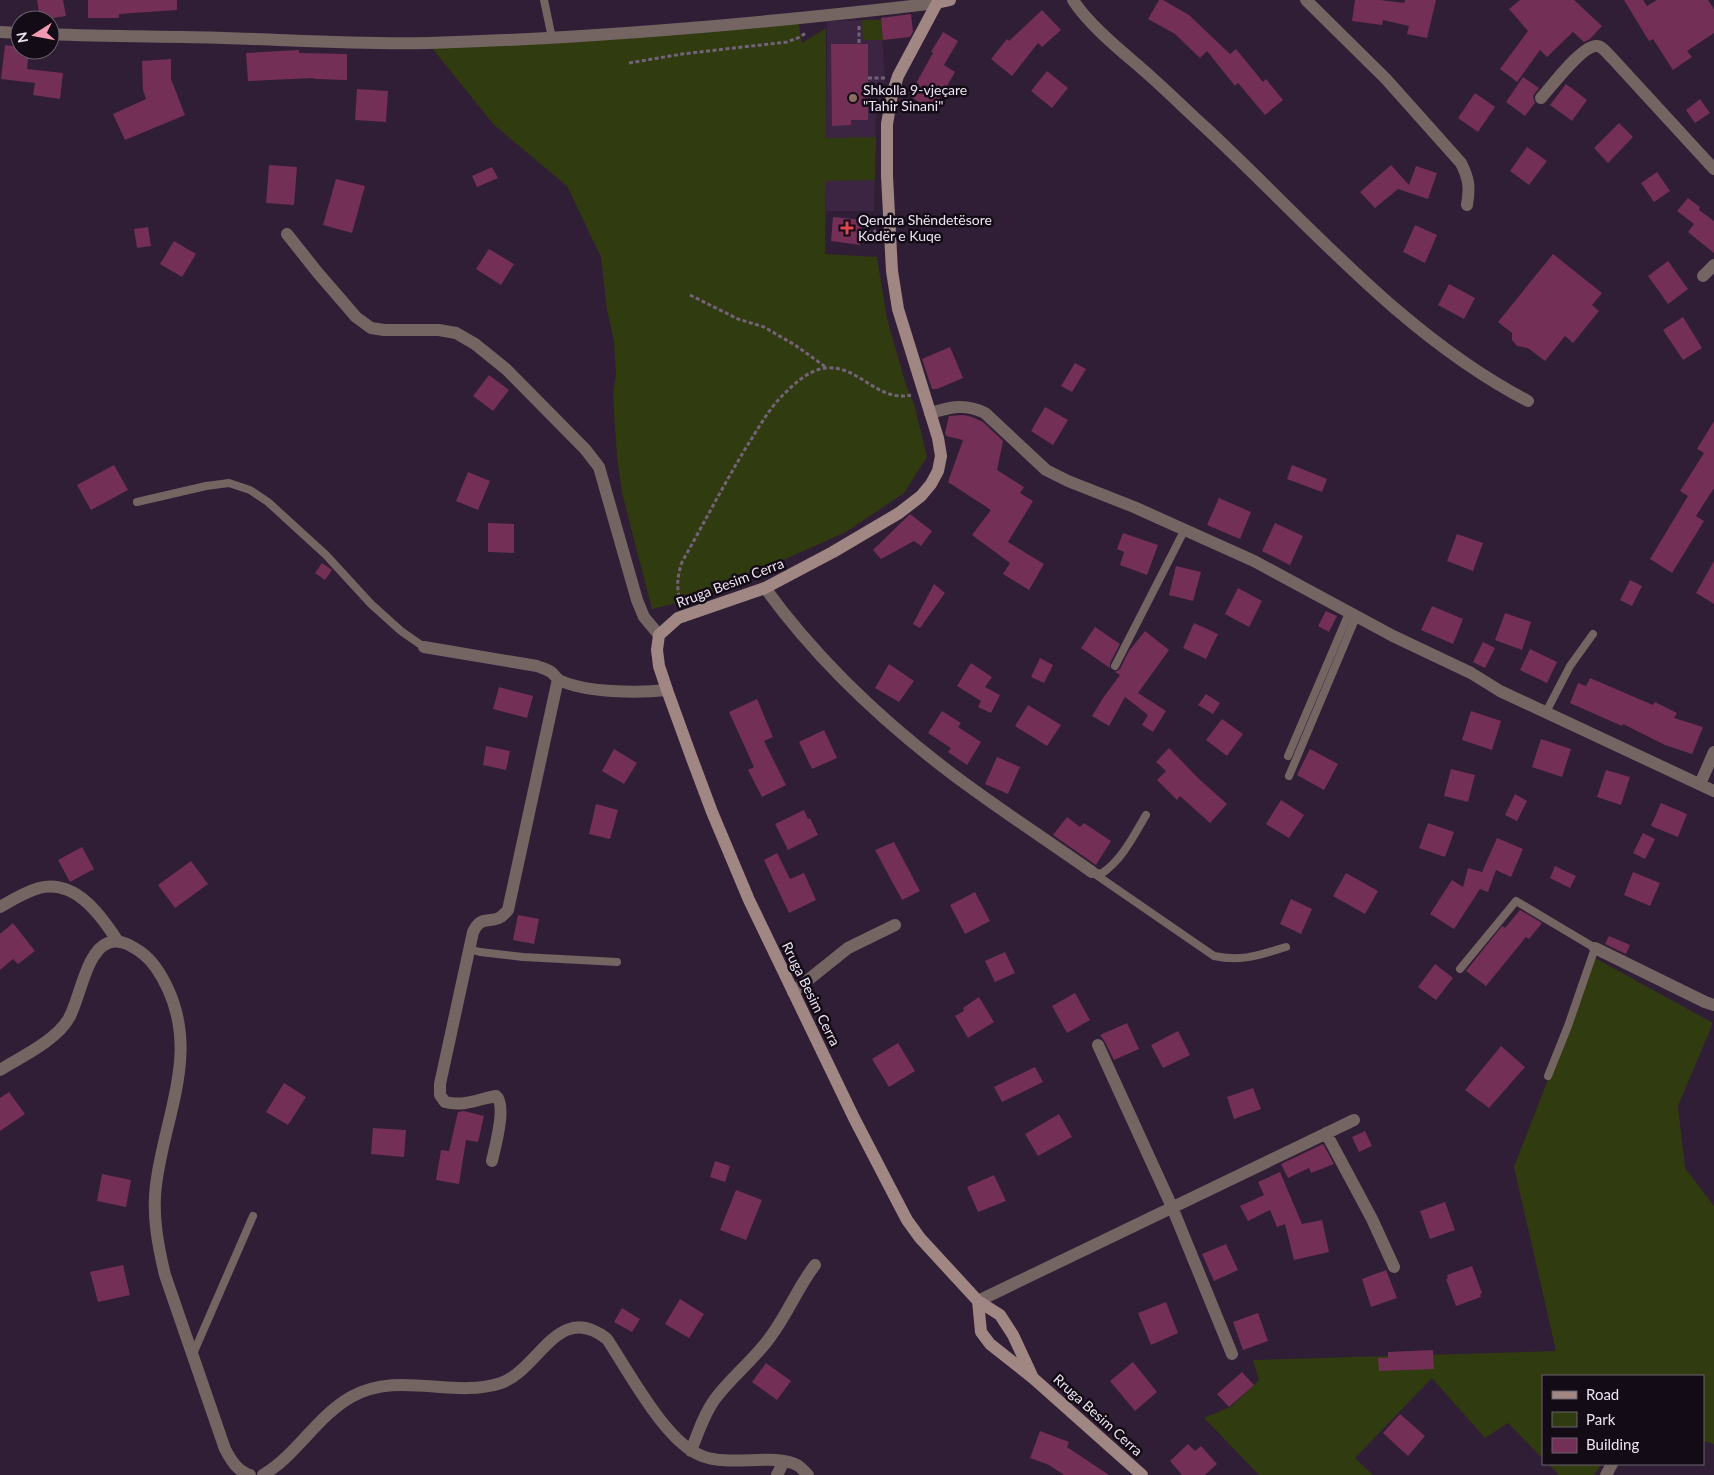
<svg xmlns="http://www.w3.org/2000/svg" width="1714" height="1475" viewBox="0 0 1714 1475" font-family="Lato,sans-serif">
	<rect width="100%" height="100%" fill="#2f1e35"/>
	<path fill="#3b2542" d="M881 20 885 78 876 117 874 211H826L827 21Z"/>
	<path fill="#313b10" d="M798 19 802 43 826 28V138L876 137 875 180 826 181 825 254 877 257 887 319 906 385 914 404 927 457 904 493 846 532 716 590 681 602 652 609 622 493 617 456 613 396 616 373 614 341 607 310 601 257 567 186 494 125 428 43Z
		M862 20H881L883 40H863Z
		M1595 958 1713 1023 1678 1106 1685 1168 1714 1206V1444L1703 1441V1376H1543V1459L1508 1423 1485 1438 1432 1378 1355 1458 1373 1475H1259L1204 1418 1232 1406 1259 1380 1253 1360 1556 1351 1514 1167Z
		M1548 1464H1602L1594 1475H1559Z"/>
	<path fill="#742f56" d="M37 0H63L66 16 40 20Z
		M88 0H177V10L119 14V18H88Z
		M1159 0H1163L1189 15 1230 54 1236 49 1263 82 1266 79 1283 100 1265 115 1238 83 1235 86 1207 51 1200 58 1175 34 1148 19Z
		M1355 0H1380L1404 3 1405 0H1436L1427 38 1407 34 1409 26 1383 20 1382 25 1352 21Z
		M1520 0H1574L1602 26 1590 39 1584 42 1573 32 1547 57 1540 50 1517 82 1500 69 1528 31 1509 9Z
		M1624 0H1643L1647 6 1657 0H1708L1714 9V33L1687 51 1692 57 1673 70 1653 39 1649 41Z
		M1042 10 1061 30 1042 47 1038 43 1012 76 991 59 1007 39 1009 41Z
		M911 14 913 32 910 37 883 40 881 18Z
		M943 32 958 41 944 65 955 72 933 110 909 96 933 53 931 52Z
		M831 44H868V120H851V125L832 126Z
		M5 45 20 47V50H29L27 69 63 73 60 99 33 95 35 83 1 79Z
		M299 50V53L347 54V80L314 79V78L248 81 246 53Z
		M171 59V79L185 115 125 140 113 114 146 99 143 90 142 61Z
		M1047 71 1068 88 1052 108 1031 91Z
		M1523 77 1539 88 1533 96 1535 103 1525 116 1506 102Z
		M1566 84 1587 100 1572 121 1550 105Z
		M357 89 388 91 386 122 355 120Z
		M1475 93 1495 107 1478 132 1458 118Z
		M1700 99 1710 113 1695 123 1686 110Z
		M1619 123 1633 137 1608 163 1594 148Z
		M1527 147 1547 161 1529 185 1510 171Z
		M269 165 297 167 294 205 266 203Z
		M1391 165 1409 185 1416 166 1437 173 1428 199 1398 189 1375 208 1360 192Z
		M492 167 498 178 477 187 472 176Z
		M1657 172 1670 191 1654 202 1641 183Z
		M336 179 365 186 352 233 323 225Z
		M1688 198 1700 207 1699 210 1714 221V253L1688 232 1694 224 1677 211Z
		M833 217 863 220 860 245 831 241Z
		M1415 225 1437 235 1425 263 1403 252Z
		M148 227 151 246 137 248 134 229Z
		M174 241 196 254 182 277 160 264Z
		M489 249 514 264 501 285 476 269Z
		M1553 254 1602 293 1592 305 1599 311 1573 343 1565 336 1545 361 1528 348 1517 346 1512 340V333L1498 322Z
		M1668 261 1688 289 1668 304 1648 276Z
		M1449 284 1475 298 1464 319 1438 305Z
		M1683 317 1702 348 1683 360 1663 330Z
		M950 347 963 378 937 389H932L922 359Z
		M1075 363 1086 369 1072 392 1061 386Z
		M489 375 509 390 493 411 473 396Z
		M1045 407 1068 420 1053 445 1031 431Z
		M964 415 972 417 983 422 1003 441 997 470 1024 487 1020 493 1033 501 1008 542 1044 564 1029 590 1003 574 1010 563 972 535 991 510 948 482 963 440 946 436 945 433 949 416Z
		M1714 421V488L1696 516 1704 521 1672 573 1650 559 1688 496 1680 491 1704 453 1697 449Z
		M114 465 128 490 91 510 77 485Z
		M1292 465 1327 479 1322 492 1287 479Z
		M468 472 490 481 478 510 456 501Z
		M1219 498 1251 512 1240 539 1207 525Z
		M910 514 932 531 921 546 914 541 881 559 873 550Z
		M488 523 514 524V553L488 552Z
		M1275 523 1303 536 1290 565 1262 551Z
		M1123 533 1158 545 1147 575 1120 565 1124 552 1117 549Z
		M1457 534 1483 543 1473 571 1447 561Z
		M1714 561V604L1696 593Z
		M322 563 332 570 325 580 315 573Z
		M1176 566 1201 572 1193 601 1169 595Z
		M1630 580 1642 586 1632 606 1620 600Z
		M934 584 945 593 920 628 913 624Z
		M1238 588 1262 601 1249 627 1225 614Z
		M1432 606 1463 619 1453 644 1421 630Z
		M1326 611 1337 616 1329 632 1318 626Z
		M1505 613 1531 622 1522 650 1495 640Z
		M1194 623 1218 634 1206 659 1183 648Z
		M1095 627 1120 644 1110 663V668L1081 648Z
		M1145 631 1169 650 1138 693 1166 711 1153 732 1142 725 1148 715 1125 697 1109 726 1092 716 1103 698 1120 675 1115 672 1120 669 1129 651Z
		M1483 642 1495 648 1485 668 1473 662Z
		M1530 649 1557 662 1547 683 1520 670Z
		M1040 658 1053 665 1044 683 1031 677Z
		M971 663 992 677 985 687 1000 695 991 713 978 707 981 701 957 686Z
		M889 664 914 681 899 702 875 688Z
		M1590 678 1653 705 1655 702 1677 713 1674 718 1703 727 1692 754 1665 745 1623 724 1622 726 1570 703 1578 683 1586 686Z
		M499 687 533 696 527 718 493 709Z
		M1206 694 1220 703 1213 714 1198 705Z
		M757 699 773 737 764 741 786 785 762 797 748 770 754 767 729 712Z
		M1028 705 1061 725 1047 746 1015 726Z
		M942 711 961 723 958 727 981 742 967 765 948 752 951 748 928 733Z
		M1471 711 1501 721 1492 750 1462 740Z
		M1222 719 1243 734 1227 756 1206 740Z
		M824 730 837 758 812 769 799 742Z
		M1541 739 1571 749 1562 777 1532 767Z
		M486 746 510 751 506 770 483 765Z
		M1169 748 1198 778 1227 804 1210 823 1180 796 1177 800 1157 780 1166 771 1156 762Z
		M614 749 637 763 624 784 602 771Z
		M1310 749 1338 764 1324 790 1297 775Z
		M997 757 1020 767 1008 794 985 784Z
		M1451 769 1475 775 1468 802 1444 796Z
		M1606 770 1630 777 1621 805 1597 797Z
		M1515 794 1527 801 1517 821 1505 815Z
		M1281 800 1304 815 1289 838 1266 824Z
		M1661 803 1687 814 1678 837 1651 826Z
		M596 804 618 810 610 839 589 834Z
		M804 810 808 819 810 818 818 835 788 850 775 824Z
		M1067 817 1080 827 1084 823 1111 841 1096 865 1053 835Z
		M1428 823 1454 832 1445 857 1419 848Z
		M1643 833 1655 839 1645 859 1633 853Z
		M1497 838 1523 849 1511 877 1496 870 1488 892 1480 889 1454 929 1430 914 1452 880 1463 887 1468 868 1482 872Z
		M894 842 920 891 902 900 875 850Z
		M82 847 94 869 70 882 58 860Z
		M777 853 790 879 804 873 816 900 789 913 764 860Z
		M191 861 208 884 175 908 158 885Z
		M1555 866 1576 876 1570 888 1550 878Z
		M1633 872 1660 883 1650 906 1624 895Z
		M1346 873 1378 891 1365 914 1333 896Z
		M975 892 990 921 965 934 950 905Z
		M1291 899 1312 909 1301 934 1280 924Z
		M1520 910 1542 923 1529 939 1526 937 1486 986 1466 971 1502 926 1505 928Z
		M518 915 539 919 534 944 513 940Z
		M13 923 35 951 18 964 13 959 0 970V934Z
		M1609 936 1630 945 1626 954 1605 944Z
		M1005 952 1015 973 995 982 985 961Z
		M1435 964 1453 978 1436 1000 1418 987Z
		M1075 993 1090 1020 1067 1033 1052 1006Z
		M979 997 994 1022 968 1038 955 1016 964 1011 963 1008Z
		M1127 1023 1139 1049 1114 1060 1105 1042 1100 1035Z
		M1178 1031 1190 1055 1163 1068 1151 1045Z
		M898 1043 915 1071 889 1087 872 1059Z
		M1501 1046 1525 1067 1489 1108 1465 1090Z
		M1035 1067 1043 1082 1002 1102 994 1087Z
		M284 1083 306 1097 288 1125 266 1112Z
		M1253 1088 1261 1109 1234 1119 1227 1097Z
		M9 1092 25 1114 0 1131V1098Z
		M464 1111 484 1116 478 1142 466 1140 459 1184 436 1180 441 1150 449 1151 458 1112Z
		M1059 1114 1072 1137 1038 1156 1025 1134Z
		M373 1128 406 1130 404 1157 371 1154Z
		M1365 1131 1372 1146 1359 1152 1352 1137Z
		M1323 1144 1334 1164 1311 1173 1309 1168 1288 1178 1281 1164Z
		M715 1161 730 1166 725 1182 710 1177Z
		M1280 1172 1302 1224 1322 1220 1329 1252 1294 1260 1285 1224 1277 1227 1270 1210 1248 1221 1240 1206 1264 1195 1258 1182Z
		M102 1174 131 1180 126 1207 97 1201Z
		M994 1175 1006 1201 978 1212 967 1187Z
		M736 1190 762 1200 746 1240 720 1230Z
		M1445 1202 1455 1230 1430 1239 1420 1211Z
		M1226 1244 1238 1270 1214 1281 1202 1254Z
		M123 1265 130 1295 98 1302 90 1272Z
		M1472 1266 1482 1293 1480 1294 1481 1297 1456 1306 1446 1279 1448 1278 1447 1275Z
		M1386 1270 1397 1298 1371 1307 1362 1279Z
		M680 1299 704 1314 689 1338 665 1324Z
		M1166 1302 1178 1333 1151 1345 1138 1313Z
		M622 1308 640 1319 632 1332 614 1322Z
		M1258 1313 1268 1341 1243 1350 1233 1322Z
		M1433 1350 1434 1369 1379 1371 1378 1358H1388V1352Z
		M1133 1362 1157 1392 1135 1411 1110 1381Z
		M766 1363 791 1381 777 1400 752 1382Z
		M1242 1372 1254 1385 1229 1407 1217 1394Z
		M1400 1414 1425 1436 1408 1456 1383 1433Z
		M1040 1431 1069 1442 1067 1447 1109 1475H1064L1049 1465 1030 1458Z
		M1188 1444 1195 1451 1201 1446 1217 1464 1205 1475H1182L1170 1461Z"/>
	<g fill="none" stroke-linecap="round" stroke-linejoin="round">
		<path stroke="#726378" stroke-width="3" stroke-dasharray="4 2.5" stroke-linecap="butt" d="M859 26V43
			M629 63 682 54 787 42 800 37 807 32
			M868 78H885
			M861 235 876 231
			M690 295 738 319 764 327 795 345 827 368
			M681 603C676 588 677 577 682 562 704 523 724 484 747 446 758 429 768 410 782 396 794 384 808 370 826 368 859 365 878 403 911 395"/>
		<path stroke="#746462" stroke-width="8" d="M544 0 552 38
			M137 502 206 486 229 483 250 490 268 502 326 555 371 604 401 631 424 647
			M1115 666 1185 529
			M1546 712 1570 666 1593 634
			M1288 756 1349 613
			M1289 776 1356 617
			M1092 872 1214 956C1242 962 1259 955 1286 947
			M1093 872 1101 874C1122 860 1133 837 1146 815
			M469 949 480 952 523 957 617 962
			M1460 969 1516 901 1595 948 1568 1026 1548 1076
			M193 1354 253 1216"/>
		<path stroke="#746462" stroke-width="12" d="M1073 0C1087 22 1114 45 1134 62 1159 83 1182 106 1206 128 1308 223 1403 336 1528 401
			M1306 0 1386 79 1461 163C1469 179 1470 187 1467 205
			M0 32 20 33
			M50 34C108 37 166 36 224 38 293 40 361 45 429 43 599 38 768 23 937 3
			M1541 98C1551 87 1583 44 1597 46 1602 46 1608 54 1612 58L1714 169
			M287 234 318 273 356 317 371 328 384 330H439L456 333 475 344 506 369 585 449 599 467 637 600 644 617 659 635
			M1703 276 1714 265
			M930 413C951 407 965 403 985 413L1046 470 1068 481 1134 507 1254 561 1393 636 1471 673 1500 691 1714 791
			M765 588C815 657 879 718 947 770 994 806 1044 838 1092 872
			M424 647 537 666C541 668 547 669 551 672 554 674 556 678 559 680 585 693 639 693 667 690
			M1700 784 1714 752
			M0 907C12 900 25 892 39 888 75 879 100 914 117 940
			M1595 948 1705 1002 1714 1005
			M793 992 848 948 895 925
			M1098 1045 1172 1207 1232 1354
			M0 1070C21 1057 57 1040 69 1018 80 999 86 951 108 943 120 938 132 946 142 953 154 962 162 976 168 989 199 1056 164 1118 156 1185 152 1215 158 1246 165 1275L225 1449C231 1460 237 1471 250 1475
			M1326 1133 1372 1219 1394 1267
			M492 1161C495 1147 507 1105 496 1096 479 1099 463 1107 445 1102L440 1095V1084L473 932C481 916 486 923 499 918 503 916 506 912 508 910L558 679
			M978 1301 1354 1120
			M691 1451C698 1433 704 1414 715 1399 732 1376 755 1359 771 1336 788 1313 798 1287 815 1265
			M263 1475C297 1455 316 1417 351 1397 399 1370 452 1399 501 1383 539 1370 558 1300 607 1339 629 1372 666 1443 702 1456 730 1467 774 1453 797 1465 801 1467 805 1472 808 1475
			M777 1475 784 1461
			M1606 1475 1612 1464"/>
		<path stroke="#a18783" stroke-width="12" d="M950 0 937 3 898 76 892 95 887 124V176L892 271 898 309 938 438 941 456 938 471 931 484 921 496 899 513 833 552 765 588 678 618 659 635 657 650 659 666 667 690 691 756 712 812 749 900 854 1118 896 1199 907 1220 920 1238 978 1301 1000 1315 1013 1335 1033 1378
			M978 1301 981 1332 990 1344 1033 1378 1142 1475"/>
	</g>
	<circle fill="#8d6e63" stroke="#130c16" stroke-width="2" cx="853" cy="98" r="5"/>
	<path fill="#e0444e" stroke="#130c16" stroke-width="2" d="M844.5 220.5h5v5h5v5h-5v5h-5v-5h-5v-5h5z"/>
	<g text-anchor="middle" stroke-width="5" stroke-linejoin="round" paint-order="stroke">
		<g font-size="14" fill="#eee3f2" stroke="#130c16" text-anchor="start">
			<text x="863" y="95">Shkolla 9-vjeçare<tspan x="863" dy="16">"Tahir Sinani"</tspan></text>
			<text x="858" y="225">Qendra Shëndetësore<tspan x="858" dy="16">Kodër e Kuqe</tspan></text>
		</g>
		<g font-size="14" fill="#eee3f2" stroke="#130c16">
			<text transform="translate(730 583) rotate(-21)" y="5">Rruga Besim Cerra</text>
			<text transform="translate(811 994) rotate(64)" y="5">Rruga Besim Cerra</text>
			<text transform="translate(1098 1415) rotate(42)" y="5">Rruga Besim Cerra</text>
		</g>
	</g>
	<rect x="1542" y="1375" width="162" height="90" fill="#130c16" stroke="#6b626e"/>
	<rect x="1552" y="1391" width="25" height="8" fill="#a18783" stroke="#6b626e"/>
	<text x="1586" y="1400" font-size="15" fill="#eee3f2">Road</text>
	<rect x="1552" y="1412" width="25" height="15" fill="#313b10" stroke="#6b626e"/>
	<text x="1586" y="1425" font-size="15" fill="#eee3f2">Park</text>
	<rect x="1552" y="1438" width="25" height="15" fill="#742f56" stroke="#6b626e"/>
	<text x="1586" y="1450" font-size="15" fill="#eee3f2">Building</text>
	<g transform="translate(35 35) rotate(259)"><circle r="24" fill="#130c16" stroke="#6b626e"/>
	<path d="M0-4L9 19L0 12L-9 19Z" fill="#f19ab1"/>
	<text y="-8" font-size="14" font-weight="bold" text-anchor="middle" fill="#eee3f2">N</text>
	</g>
</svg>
